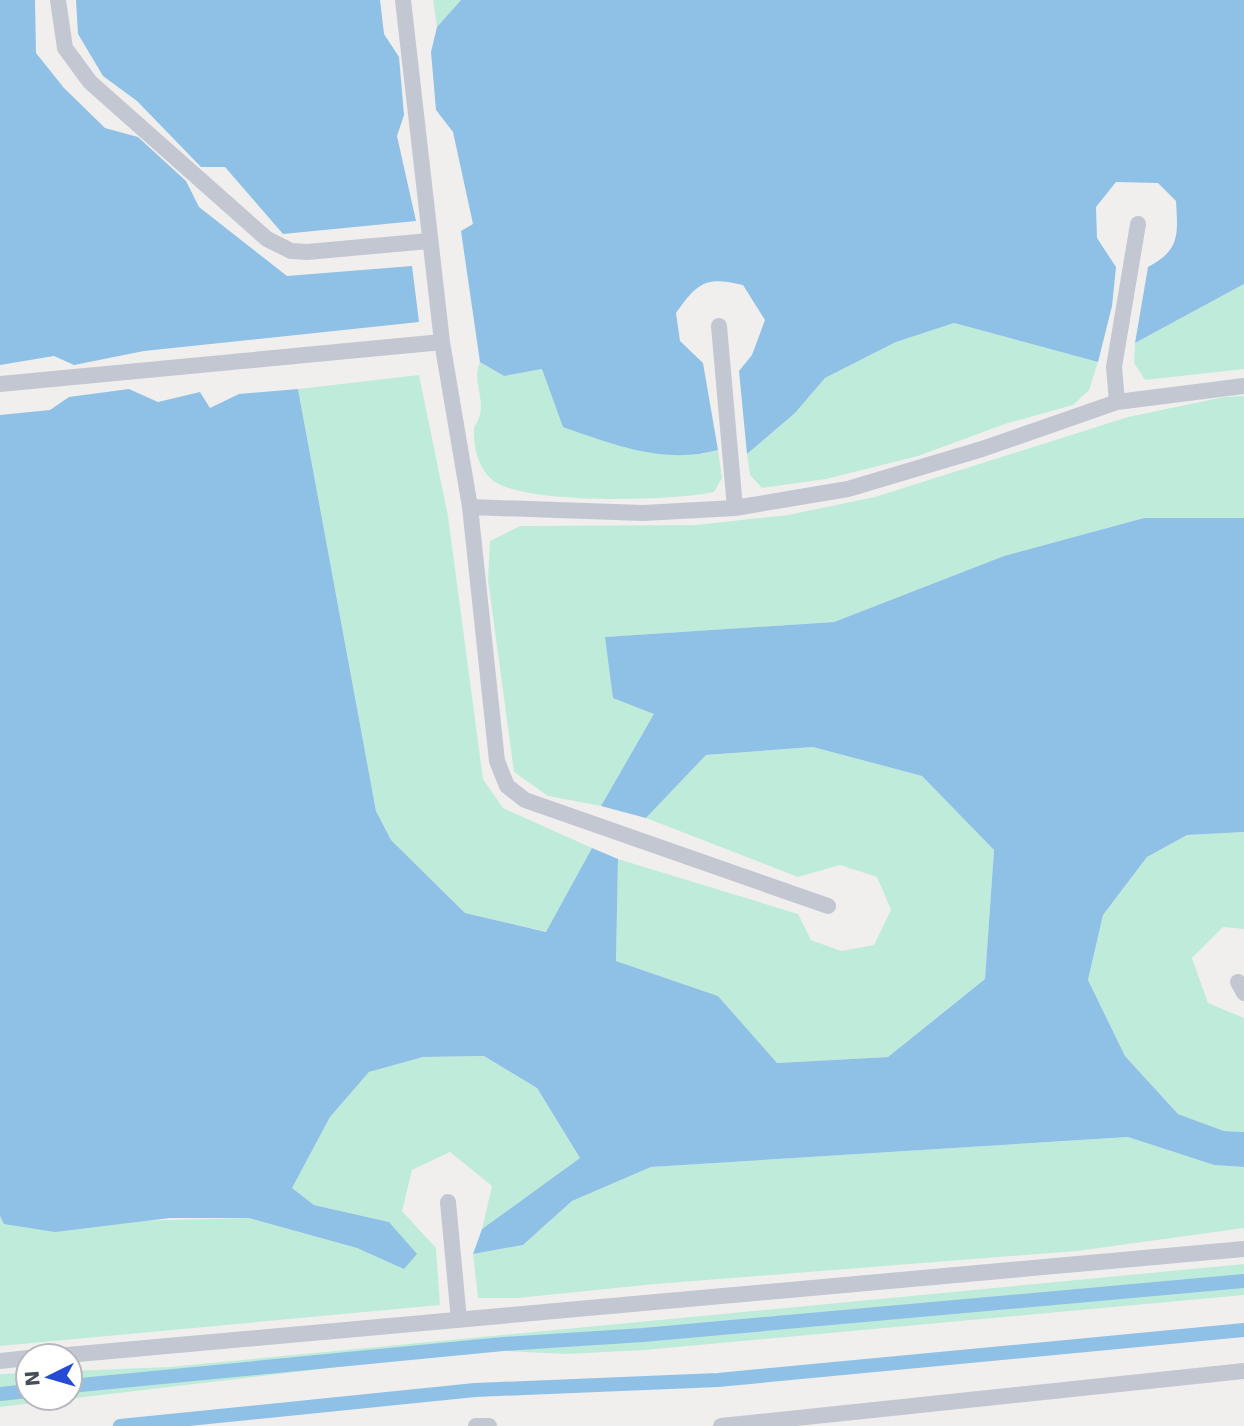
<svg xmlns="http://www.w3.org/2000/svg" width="1244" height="1426" viewBox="0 0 1244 1426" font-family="'DejaVu Sans',sans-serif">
	<rect width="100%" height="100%" fill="#f1efee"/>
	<path fill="#bfecda" d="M433 0H461L437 27Z
		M1244 284V369L1145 380 1134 363 1135 343Z
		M954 323 1098 362 1089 390 1073 405 1005 424 918 456 826 479 762 488 750 475 747 454 795 413 825 378 896 342Z
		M480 362 504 376 542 369 702 454 718 450 722 478 714 492C672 501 531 505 495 482 479 471 473 447 474 429 475 424 479 420 480 414 484 396 472 380 480 362Z
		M419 375 448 516 483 779 503 808 592 848 547 932 465 913 391 840 376 811 298 389Z
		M1244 396V518H1144L1004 556 834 622 606 637 655 713 601 806 548 796 514 772 488 580 490 541 520 526 696 525 788 515 875 497 1128 417 1224 397Z
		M813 747 922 776 994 850 985 979 888 1057 776 1063 718 996 616 961 618 859 798 914 811 940 841 951 874 945 891 910 877 877 840 865 798 877 646 818 706 755Z
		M1244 832V929L1223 927 1192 958 1208 1003 1244 1018V1132L1224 1131 1178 1114 1125 1056 1088 980 1103 915 1147 857 1187 835Z
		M484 1056 537 1088 580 1158 482 1229 492 1186 450 1152 412 1170 402 1211 436 1248 440 1305 0 1346V1216L5 1224 249 1218 357 1248 404 1268 389 1222 314 1205 291 1188 330 1117 369 1072 423 1057Z
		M1128 1137 1214 1165 1244 1167V1228L1077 1251 655 1284 518 1298H478L473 1254 523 1245 572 1201 651 1167Z
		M1244 1264V1295L644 1350 567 1354 481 1350 0 1407V1374L28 1373V1398H70V1371L169 1367Z"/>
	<path fill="#8fc1e6" d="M0 0H35L36 53 64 88 105 128 138 137 186 181 199 207 287 276 412 266 419 322 144 351 74 365 54 356 0 365Z
		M76 0H380L384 34 399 57 404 115 397 136 416 221 283 234 225 167H201L137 101 103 76 78 34Z
		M461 0H1244V284L1135 343 1148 267C1180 250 1178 235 1176 201L1158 183 1116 182 1096 207 1097 238 1116 267 1112 306 1098 362 954 323 896 342 825 378 795 413 747 454 739 371 752 355 765 320 743 285C706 276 698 282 676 313L680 341 703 363 718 450C664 465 612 444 563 427L542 369 504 376 480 362 461 231 473 224 453 132 436 110 431 52 437 27Z
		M129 389 158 402 200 392 210 408 239 394 298 389 376 811 391 840 465 913 546 932 592 848 618 859 616 961 718 996 777 1063 888 1057 985 979 994 850 922 776 813 747 706 755 646 818 601 806 654 714 613 698 605 637 834 622 1004 556 1144 518H1244V832L1187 835 1147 857 1103 915 1088 980 1125 1056 1178 1114 1224 1131 1244 1132V1167L1214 1165 1128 1137 651 1167 572 1201 523 1245 473 1254 482 1229 580 1158 537 1088 484 1056 423 1057 369 1072 330 1117 292 1188 314 1205 389 1222 417 1254 404 1269 357 1248 249 1218H170L55 1232 4 1224 0 1216V415L50 410 69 397Z"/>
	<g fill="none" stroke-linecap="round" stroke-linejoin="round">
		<path stroke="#8fc1e6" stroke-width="14" d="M70 1386 503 1344 643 1335 1244 1281
			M0 1394 28 1391
			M120 1426 475 1390 718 1380 1244 1330"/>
		<path stroke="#c3c7d2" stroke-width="16" d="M58 0 65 48 90 82 267 239 291 251 307 252 429 241
			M403 0 442 342 470 507 497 761 507 786 525 800 828 906
			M719 326 735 508
			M0 384 442 342
			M1117 402 1114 367 1138 224
			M470 507 643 513 735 508 848 489 982 449 1117 402 1244 386
			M1238 982 1244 993
			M448 1202 459 1320
			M56 1356 1244 1249
			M0 1361 28 1358
			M476 1426H489
			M721 1426 1244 1371"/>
	</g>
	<g transform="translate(49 1377) rotate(265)"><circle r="33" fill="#ffffff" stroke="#b6b8bd" stroke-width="2"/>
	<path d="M0-5L12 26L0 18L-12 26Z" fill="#254bd4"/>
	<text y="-10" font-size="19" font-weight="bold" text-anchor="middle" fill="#484d5a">N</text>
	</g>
</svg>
